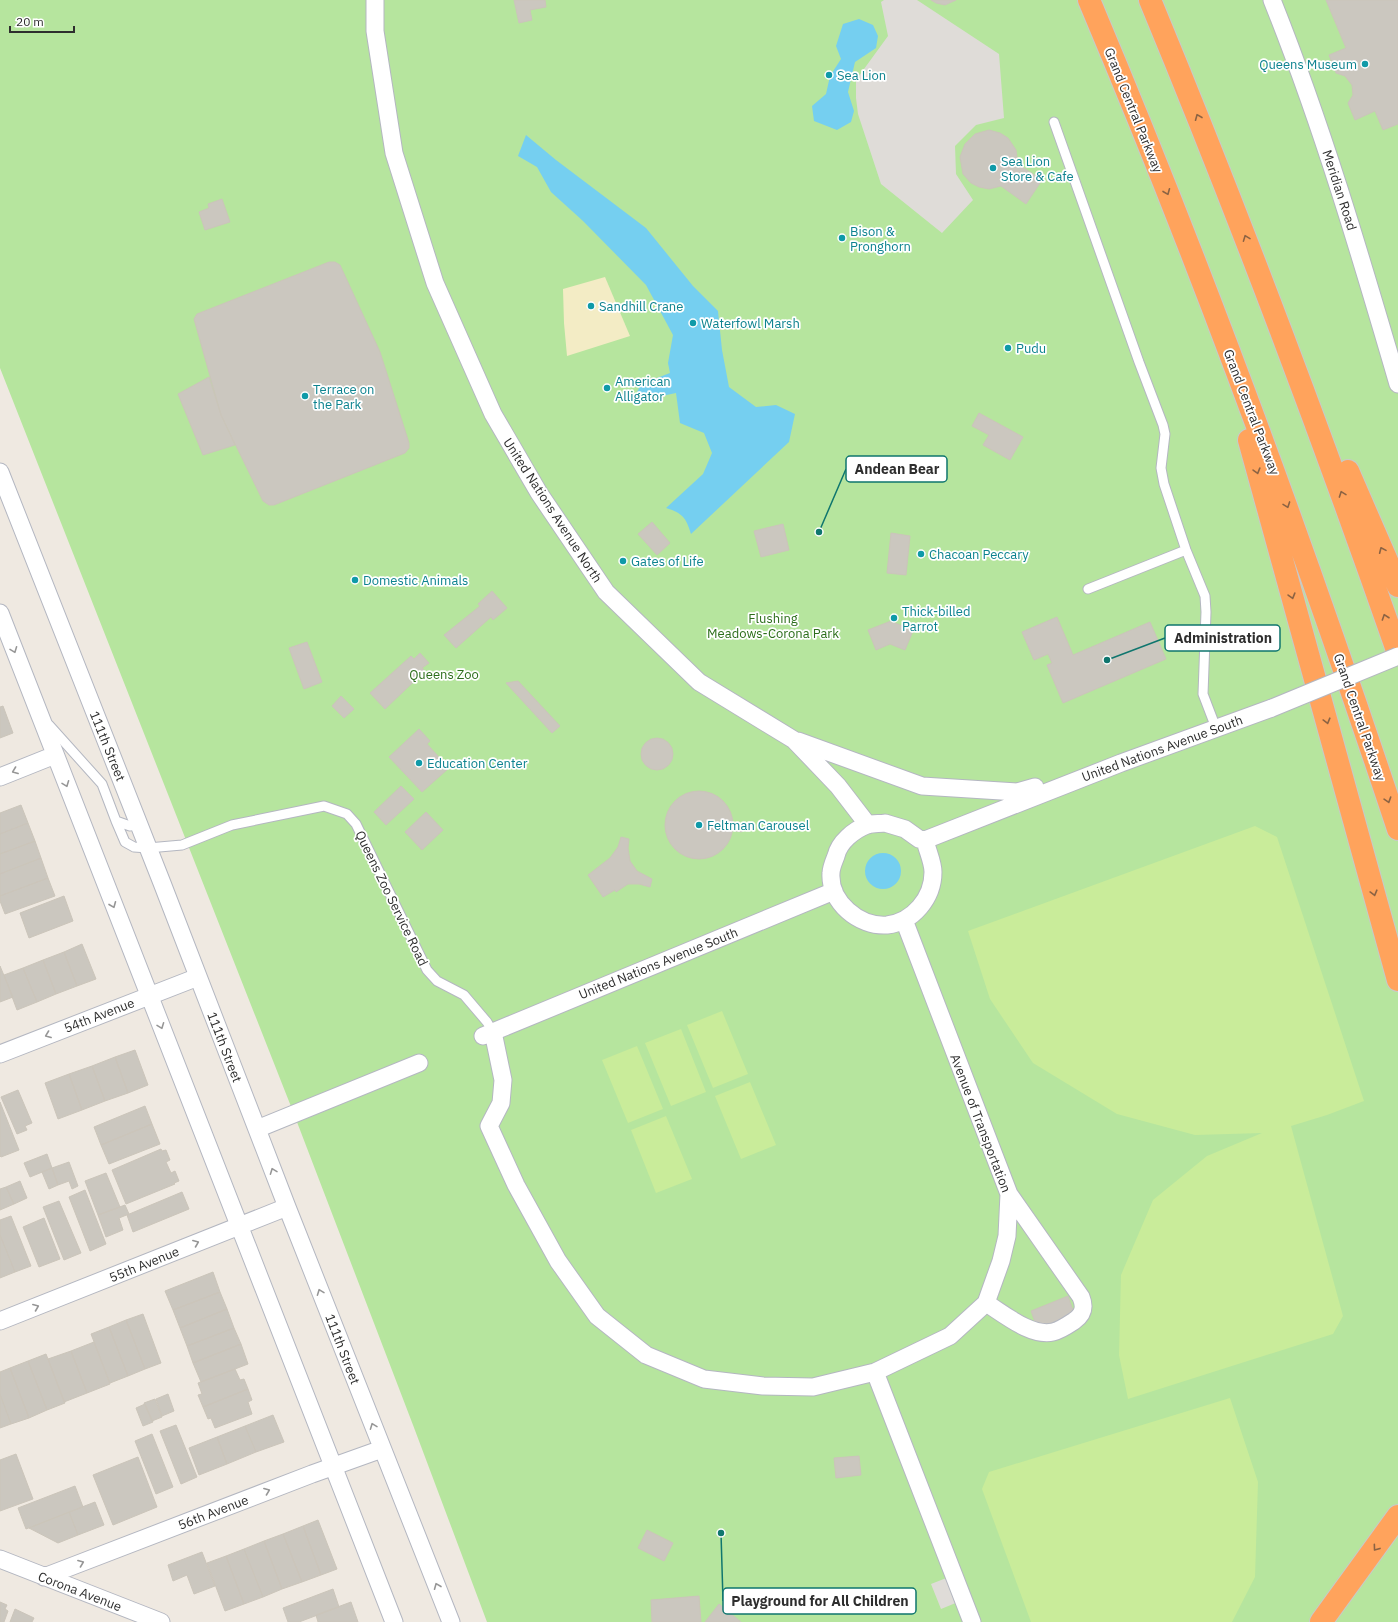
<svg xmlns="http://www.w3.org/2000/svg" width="1398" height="1622" viewBox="0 0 1398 1622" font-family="'IBM Plex Sans',sans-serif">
	<rect width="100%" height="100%" fill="#efe9e1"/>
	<path fill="#b6e59e" d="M0 0H1398V1622H487L413 1425 292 1109 0 368Z"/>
	<path fill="#f3ecc5" d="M605 277 630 336 567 356 564 323 563 289Z"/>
	<path fill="#c9ec9a" d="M1255 826 1277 837 1364 1101 1327 1115 1291 1126 1343 1316 1333 1334 1128 1399 1119 1355 1121 1275 1153 1200 1207 1156 1262 1133 1195 1135 1117 1114 1033 1063 990 999 968 931Z
		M722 1011 748 1074 713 1088 687 1025Z
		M681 1029 706 1092 671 1106 645 1043Z
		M637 1046 663 1109 628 1123 602 1060Z
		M750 1082 776 1145 741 1159 715 1096Z
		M666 1116 692 1179 656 1193 631 1130Z
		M1230 1398 1258 1482 1255 1577 1232 1622H1031L982 1489 989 1472Z"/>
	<path fill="#dfdcd8" d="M884 0H917L999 54 1004 118 976 125 955 146 956 174 973 200 942 233 881 184 858 114 856 98V80L888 36 881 2Z
		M954 1575 963 1600 941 1609 931 1584Z"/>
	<path fill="#75cff0" d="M859 19 873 25 878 36 876 48 855 62 848 92 854 111 851 122 837 130 814 121 812 106 826 94 830 76 841 59 836 46 843 24Z
		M526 135 556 160 646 228 693 286 718 311 722 350 729 387 756 407 776 405 795 414 789 442 691 534C686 517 682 513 666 508L703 474 712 453 704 433 680 423 676 393 643 400 637 392 641 384 670 373 668 363 673 335 646 285 583 221 551 192 537 167 518 156Z
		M865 871a18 18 0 1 1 36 0a18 18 0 1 1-36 0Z"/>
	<path fill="#cbc7bf" stroke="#cbc5ba" d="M514 0H545L546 7 530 10 532 20 519 23Z
		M931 0H956L945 5 936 3Z
		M1326 0H1398V124L1383 130 1375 111 1355 120 1348 103 1353 95 1352 85 1345 76 1336 73 1329 55 1346 48Z
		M989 130 1000 133 1008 138 1016 150 1018 164 1042 180 1026 204 1001 186 989 189 979 187 971 183 963 174 960 157 965 144 975 134Z
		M222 199 230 222 205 230 199 212 209 208 208 204Z
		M329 262H335L340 265 380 352 409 443V448L405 453 274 505H269L263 501 221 415 194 319 197 314Z
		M209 377 221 415 235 445 203 455 178 394Z
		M979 413 1023 437 1010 460 983 445 989 435 972 426Z
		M652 522 670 543 657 555 638 534Z
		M783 524 789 550 761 557 754 531Z
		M891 533 910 536 906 575 887 573Z
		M492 591 507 608 493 620 491 617 456 648 444 635 480 606 478 604Z
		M1057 617 1073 655 1150 622 1166 659 1063 703 1047 665 1052 663 1048 654 1034 660 1022 632Z
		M891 621 913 631 905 650 890 644 876 650 868 630Z
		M307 642 322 682 304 689 289 648Z
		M420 653 429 663 422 668 425 671 385 709 370 693 411 656 414 659Z
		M518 681 560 726 552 733 506 683Z
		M341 696 354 709 344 718 332 706Z
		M3 706 13 733 0 738V707Z
		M419 729 430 741 427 744 449 768 422 792 389 757Z
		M641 754a16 16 0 1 1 32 0a16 16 0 1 1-32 0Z
		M401 786 414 799 386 825 374 812Z
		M665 825a34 34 0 1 1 68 0a34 34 0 1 1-68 0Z
		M21 805 28 823 0 834V813Z
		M426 812 443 830 422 850 405 832Z
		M28 823 35 841 0 854V834Z
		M738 824 744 826 742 832 736 831Z
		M621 837 629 839 628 848 630 861 637 871 652 879 650 887 639 884H628L616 892 615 890 603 897 588 875 610 858 618 847Z
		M35 841 41 858 0 874V854Z
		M41 858 48 878 0 896V874Z
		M48 878 55 896 5 914 0 901V896Z
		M64 896 73 921 29 938 20 913Z
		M82 944 96 979 77 986 64 952Z
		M64 952 77 986 56 994 43 960Z
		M43 960 56 994 37 1002 23 968Z
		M0 966 13 997 0 1002Z
		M23 968 37 1002 17 1010 4 975Z
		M135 1050 148 1085 128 1093 115 1057Z
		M115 1057 128 1093 105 1101 92 1066Z
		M92 1066 105 1101 82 1110 69 1074Z
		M69 1074 82 1110 58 1119 45 1083Z
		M18 1090 32 1123 25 1126 27 1130 17 1134 1 1097Z
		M0 1102 19 1150 1 1157 0 1156Z
		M145 1106 152 1124 101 1145 94 1127Z
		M152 1124 160 1144 109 1164 101 1145Z
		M161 1149 162 1151 166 1150 170 1160 166 1162 171 1173 175 1171 179 1181 174 1183 175 1184 126 1204 112 1170Z
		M47 1154 52 1168 30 1177 24 1163Z
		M69 1162 78 1186 72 1189 69 1181 58 1185 52 1168Z
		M52 1168 58 1185 49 1189 42 1172Z
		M106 1173 120 1207 98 1215 85 1181Z
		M20 1181 27 1198 14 1204 6 1187Z
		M6 1187 14 1204 0 1210V1189Z
		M85 1190 106 1244 90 1251 69 1197Z
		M182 1192 189 1209 133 1232 127 1215Z
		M59 1201 81 1253 64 1260 43 1207Z
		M125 1205 129 1214 119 1218 123 1230 106 1237 98 1215Z
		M11 1216 31 1266 15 1272 0 1235V1220Z
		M44 1218 60 1259 39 1267 23 1227Z
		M0 1235 15 1272 0 1278Z
		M213 1272 220 1292 173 1310 165 1291Z
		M220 1292 227 1309 180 1328 173 1310Z
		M1068 1296 1075 1316 1038 1330 1031 1311Z
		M227 1309 234 1328 187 1346 180 1328Z
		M143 1314 161 1363 145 1369 126 1320Z
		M126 1320 145 1369 128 1376 109 1327Z
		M109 1327 128 1376 110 1383 91 1334Z
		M234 1328 241 1344 193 1363 187 1346Z
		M94 1342 110 1384 87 1393 71 1351Z
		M241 1344 248 1364 201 1382 193 1363Z
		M71 1351 87 1393 64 1402 48 1359Z
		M46 1354 65 1403 47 1410 28 1361Z
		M28 1361 47 1410 29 1418 10 1368Z
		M10 1368 29 1418 11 1424 0 1394V1372Z
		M235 1369 240 1380 244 1379 248 1389 203 1407 198 1395 202 1394 198 1383Z
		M248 1389 252 1400 248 1402 252 1414 215 1428 211 1418 208 1419 203 1407Z
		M0 1394 11 1424 0 1428Z
		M168 1394 174 1411 162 1416 156 1399Z
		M155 1399 162 1417 152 1421 144 1403Z
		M145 1404 153 1422 143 1426 136 1408Z
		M273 1415 284 1442 256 1452 245 1426Z
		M176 1425 197 1477 181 1484 160 1431Z
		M245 1426 256 1452 227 1464 217 1437Z
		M152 1434 173 1487 156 1494 135 1441Z
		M217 1437 227 1464 199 1475 189 1448Z
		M16 1454 33 1499 0 1511V1460Z
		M859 1456 861 1475 836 1478 834 1458Z
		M138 1457 157 1507 113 1525 93 1475Z
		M75 1486 83 1507 26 1529 18 1508Z
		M95 1502 104 1525 78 1535 69 1512Z
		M69 1512 78 1535 58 1543 29 1528Z
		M318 1520 337 1569 321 1575 303 1526Z
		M303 1526 321 1575 302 1582 283 1534Z
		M647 1530 673 1543 664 1561 638 1548Z
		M283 1534 302 1582 282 1589 264 1541Z
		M264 1541 282 1589 263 1597 244 1549Z
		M244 1549 263 1597 244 1604 226 1556Z
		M202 1552 215 1586 194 1594 187 1575 173 1581 168 1565Z
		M226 1556 244 1604 225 1611 207 1563Z
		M333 1589 339 1607 299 1622H288L283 1608Z
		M699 1596 701 1622H652L651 1600Z
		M0 1602 7 1605 5 1609 8 1611 4 1622H0Z
		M351 1602 358 1622H318L316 1615Z
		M719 1604 741 1622H705Z
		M15 1609 34 1618 32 1622H10Z"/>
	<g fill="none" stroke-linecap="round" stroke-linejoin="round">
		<g stroke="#b4b7c1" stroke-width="11">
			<path id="lane" d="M1054 122 1139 362 1163 425 1165 434 1161 468 1164 484 1186 550 1205 596 1206 612 1203 694 1216 728
				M1088 589 1186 550
				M49 725 102 784 116 821 130 826 139 824
				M116 821 125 842 134 847 148 848 182 845 232 825 324 806 347 814 356 824 427 970 437 981 464 995 487 1022 493 1032"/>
		</g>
		<g stroke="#b4b7c1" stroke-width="19">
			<path id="street" d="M375 0V31L394 153 435 283 493 414 539 493 606 592 699 682 794 740 838 786 868 825
				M1272 0C1322 125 1360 254 1398 384
				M0 472 162 883 287 1207 451 1622
				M0 613 394 1622
				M798 741 922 786 1017 792 1035 787
				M0 777 55 755
				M885 823 905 829 919 839 925 840C927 850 933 862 933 872 933 898 913 922 887 925 859 927 829 902 831 873 831 868 834 861 836 856 839 842 854 830 867 825 873 823 880 824 885 823Z
				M925 840 1121 763 1272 708
				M493 1032 503 1080 501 1103 489 1126 516 1185 558 1261 597 1316 646 1355 704 1379 763 1386 813 1387 875 1372 950 1336 986 1303 1001 1261 1007 1236 1009 1194 904 920
				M483 1036 834 891
				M0 1054 198 977
				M257 1129 419 1063
				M986 1303C1004 1314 1031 1337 1053 1332 1061 1330 1068 1325 1074 1321 1084 1314 1085 1307 1081 1297L1009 1194
				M0 1321 287 1207
				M875 1372 972 1622
				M0 1559 161 1622
				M44 1577 312 1474 382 1449"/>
		</g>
		<g stroke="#c9c9c9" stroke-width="24">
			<path id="highway" d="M1089 0C1204 272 1305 549 1398 829
				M1150 0C1239 215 1321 433 1398 653
				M1249 440 1398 980
				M1348 471 1398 586
				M1321 1622 1398 1516"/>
		</g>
		<use href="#lane" stroke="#fff" stroke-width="9"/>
		<use href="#street" stroke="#fff" stroke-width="17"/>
		<use href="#highway" stroke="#ffa35c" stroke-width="22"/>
		<g stroke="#b4b7c1" stroke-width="19" stroke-linecap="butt">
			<path id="street-bridge" d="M1272 708 1398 656"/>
		</g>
		<use href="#street-bridge" stroke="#fff" stroke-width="17"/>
	</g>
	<defs><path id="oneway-chevron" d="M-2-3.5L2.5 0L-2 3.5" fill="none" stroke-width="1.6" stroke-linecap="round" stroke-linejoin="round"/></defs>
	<g stroke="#8c6343">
		<use href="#oneway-chevron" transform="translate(1198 117) rotate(-112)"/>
		<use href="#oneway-chevron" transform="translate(1167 192) rotate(68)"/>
		<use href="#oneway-chevron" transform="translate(1246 238) rotate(-111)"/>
		<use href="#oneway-chevron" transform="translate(1257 471) rotate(74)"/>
		<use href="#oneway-chevron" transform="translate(1342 494) rotate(-110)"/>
		<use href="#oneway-chevron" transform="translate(1287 505) rotate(70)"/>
		<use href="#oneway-chevron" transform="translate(1382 550) rotate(-114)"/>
		<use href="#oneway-chevron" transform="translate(1292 596) rotate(74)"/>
		<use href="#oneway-chevron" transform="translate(1385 617) rotate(-109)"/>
		<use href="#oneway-chevron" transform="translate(1327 721) rotate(75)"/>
		<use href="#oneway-chevron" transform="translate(1388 800) rotate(72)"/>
		<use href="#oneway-chevron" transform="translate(1374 893) rotate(75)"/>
		<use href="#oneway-chevron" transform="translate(1376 1548) rotate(126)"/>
	</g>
	<g stroke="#969696">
		<use href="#oneway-chevron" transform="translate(14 650) rotate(69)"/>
		<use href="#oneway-chevron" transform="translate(15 771) rotate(159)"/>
		<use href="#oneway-chevron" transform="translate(66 784) rotate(69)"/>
		<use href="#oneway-chevron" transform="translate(113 905) rotate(68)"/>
		<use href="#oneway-chevron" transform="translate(161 1026) rotate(69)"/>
		<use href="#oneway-chevron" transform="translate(48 1035) rotate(159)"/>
		<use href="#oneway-chevron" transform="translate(273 1171) rotate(-111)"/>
		<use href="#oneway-chevron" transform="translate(196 1243) rotate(-22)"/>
		<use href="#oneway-chevron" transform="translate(320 1292) rotate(-111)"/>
		<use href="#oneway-chevron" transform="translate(36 1307) rotate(-22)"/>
		<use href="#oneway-chevron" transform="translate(373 1426) rotate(-111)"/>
		<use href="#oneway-chevron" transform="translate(267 1491) rotate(-21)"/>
		<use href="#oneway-chevron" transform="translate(81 1563) rotate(-21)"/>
		<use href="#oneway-chevron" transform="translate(437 1586) rotate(-112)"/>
	</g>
	<g fill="#0f9aa8" stroke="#fff" stroke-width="1.5">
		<circle cx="1365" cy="64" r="4"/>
		<circle cx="829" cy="75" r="4"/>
		<circle cx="993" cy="168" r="4"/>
		<circle cx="842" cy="238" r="4"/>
		<circle cx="591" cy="306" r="4"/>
		<circle cx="693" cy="323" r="4"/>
		<circle cx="1008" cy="348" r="4"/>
		<circle cx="607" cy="388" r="4"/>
		<circle cx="305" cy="396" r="4"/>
		<circle cx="921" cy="554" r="4"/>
		<circle cx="623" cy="561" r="4"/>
		<circle cx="355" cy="580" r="4"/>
		<circle cx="894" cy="618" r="4"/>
		<circle cx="419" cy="763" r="4"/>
		<circle cx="699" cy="825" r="4"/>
	</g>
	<g text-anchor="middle" stroke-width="3.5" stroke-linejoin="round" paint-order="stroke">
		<g font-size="13" fill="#0d838f" stroke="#fff" text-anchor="start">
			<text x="1357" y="69" text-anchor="end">Queens Museum</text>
			<text x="837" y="80">Sea Lion</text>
			<text x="1001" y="166">Sea Lion<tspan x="1001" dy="15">Store &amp; Cafe</tspan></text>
			<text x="850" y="236">Bison &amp;<tspan x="850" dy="15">Pronghorn</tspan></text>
			<text x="599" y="311">Sandhill Crane</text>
			<text x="701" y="328">Waterfowl Marsh</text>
			<text x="1016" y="353">Pudu</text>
			<text x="615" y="386">American<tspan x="615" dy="15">Alligator</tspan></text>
			<text x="313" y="394">Terrace on<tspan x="313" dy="15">the Park</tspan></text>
			<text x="929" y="559">Chacoan Peccary</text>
			<text x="631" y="566">Gates of Life</text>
			<text x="363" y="585">Domestic Animals</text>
			<text x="902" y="616">Thick-billed<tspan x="902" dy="15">Parrot</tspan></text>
			<text x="427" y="768">Education Center</text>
			<text x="707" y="830">Feltman Carousel</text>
		</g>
		<g font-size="13" fill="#2e2e2e" stroke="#fff">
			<text transform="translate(1134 110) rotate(68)" y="5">Grand Central Parkway</text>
			<text transform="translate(1340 190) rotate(72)" y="5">Meridian Road</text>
			<text transform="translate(1252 412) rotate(69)" y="5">Grand Central Parkway</text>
			<text transform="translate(553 510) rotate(57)" y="5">United Nations Avenue North</text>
			<text transform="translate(1360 717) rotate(71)" y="5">Grand Central Parkway</text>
			<text transform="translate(108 746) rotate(68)" y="5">111th Street</text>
			<text transform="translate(1162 748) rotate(-20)" y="5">United Nations Avenue South</text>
			<text transform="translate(392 898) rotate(64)" y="5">Queens Zoo Service Road</text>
			<text transform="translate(658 963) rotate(-22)" y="5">United Nations Avenue South</text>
			<text transform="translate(99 1015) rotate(-21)" y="5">54th Avenue</text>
			<text transform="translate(225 1047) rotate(69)" y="5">111th Street</text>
			<text transform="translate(981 1123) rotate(69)" y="5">Avenue of Transportation</text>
			<text transform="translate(144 1264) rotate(-22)" y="5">55th Avenue</text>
			<text transform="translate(343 1349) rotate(69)" y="5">111th Street</text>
			<text transform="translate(213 1512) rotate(-21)" y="5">56th Avenue</text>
			<text transform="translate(80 1591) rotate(21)" y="5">Corona Avenue</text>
		</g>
		<g font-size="13" fill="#2c6e1b" stroke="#fff">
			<text x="773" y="623">Flushing<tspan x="773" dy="15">Meadows-Corona Park</tspan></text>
			<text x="444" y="679">Queens Zoo</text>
		</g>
	</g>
	<path fill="none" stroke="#0f766e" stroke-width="1.5" d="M819 532L846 469M1107 660L1165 638M721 1533L723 1601"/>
	<g fill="#0f766e" stroke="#fff" stroke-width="1.5">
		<circle cx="819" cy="532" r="4"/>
		<circle cx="1107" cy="660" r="4"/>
		<circle cx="721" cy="1533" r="4"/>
	</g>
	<g fill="#fff" stroke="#0f766e" stroke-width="1.5">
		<rect x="846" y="456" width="101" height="26" rx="4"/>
		<rect x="1165" y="625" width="115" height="26" rx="4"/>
		<rect x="723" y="1588" width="193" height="26" rx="4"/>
	</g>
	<g font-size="14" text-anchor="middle" font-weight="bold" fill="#2e2e2e">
		<text x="897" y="474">Andean Bear</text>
		<text x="1223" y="643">Administration</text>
		<text x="820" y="1606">Playground for All Children</text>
	</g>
	<path d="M10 26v6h64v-6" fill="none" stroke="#2e2e2e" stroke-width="2"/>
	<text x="16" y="26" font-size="12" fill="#2e2e2e" stroke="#ffffff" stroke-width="3" paint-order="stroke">20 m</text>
</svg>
